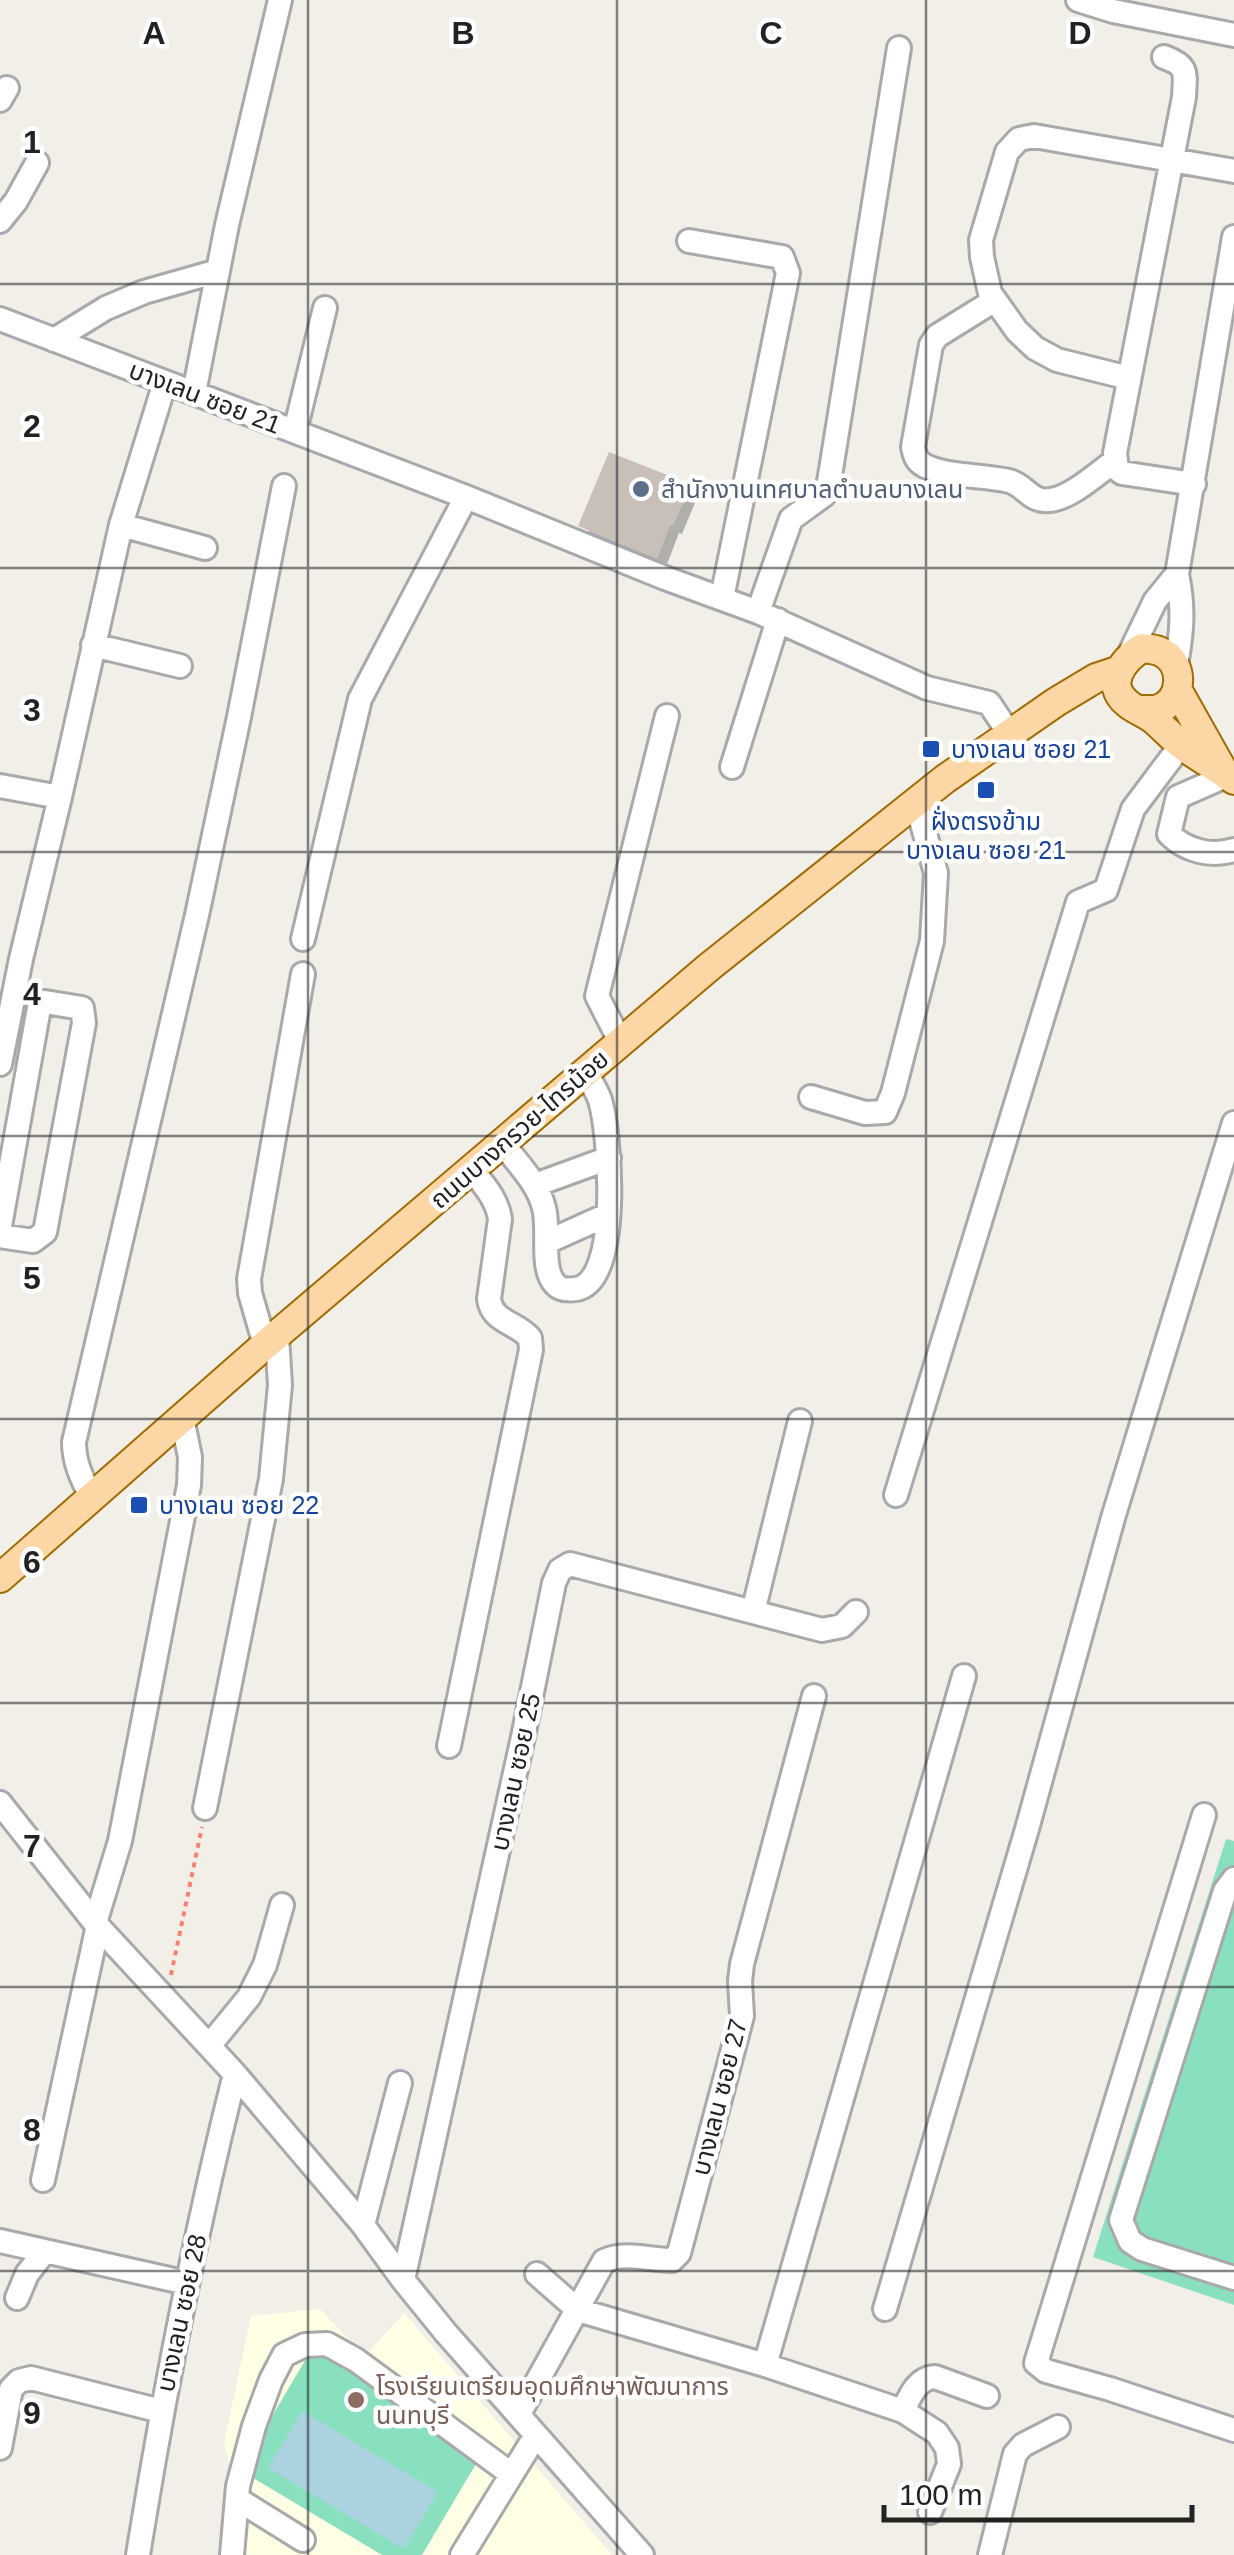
<svg xmlns="http://www.w3.org/2000/svg" width="1234" height="2555" viewBox="0 0 1234 2555" font-family="Arial,'Noto Sans Thai',sans-serif">
	<defs>
		<filter id="shadow"><feDropShadow dx="9" dy="9" stdDeviation="0" flood-color="#0004"/></filter>
	</defs>
	<rect width="100%" height="100%" fill="#f2efe9"/>
	<path fill="#ffffe5" d="M320 2309 365 2356 404 2313 612 2555H230L237 2495 224 2443 251 2316Z"/>
	<path fill="#88e0be" d="M1226 1839 1234 1841V2305L1093 2257Z
		M312 2349 483 2452 422 2555H382L240 2470Z"/>
	<path fill="#aad3df" d="M302 2411 438 2492 404 2549 268 2468Z"/>
	<path fill="#c7bfb8" filter="url(#shadow)" d="M609 452 690 484 673 525 670 524 657 558 578 526Z"/>
	<g fill="none" stroke-linecap="round" stroke-linejoin="round">
		<g stroke="#a9a9a9" stroke-width="28">
			<path id="minor" d="M1078 0 1113 11 1234 35
				M1164 57C1189 66 1185 73 1184 97L1115 453 1117 469 1122 473 1194 484
				M0 100 7 88
				M0 221 16 201 37 163
				M689 241 782 257 788 273 722 598
				M995 300 937 336 931 345 913 447C915 456 916 461 925 466 948 477 984 475 1009 481 1025 485 1031 503 1050 500 1071 498 1099 472 1116 460
				M0 319 466 497 665 578 758 612 927 688 989 703 1009 733
				M54 340 106 308 144 292 218 271
				M1129 378 1057 360 1035 348 1017 331 990 293 982 257 981 240 1007 152 1019 139 1034 136 1234 171
				M194 393 227 225 280 0
				M295 431 325 308
				M121 525 205 548
				M758 612 791 519 824 495 829 482 899 48
				M93 645 180 666
				M1128 657 1155 601 1177 574
				M1176 665C1182 632 1184 608 1177 574L1234 237
				M732 767 778 620
				M1228 775 1178 797 1169 834C1186 851 1211 857 1234 850
				M0 786 60 797
				M303 939 360 699 466 497
				M621 1043 597 996 667 716
				M0 1064 21 959 60 797 121 525 165 382
				M811 1097 865 1113 885 1112 893 1093 932 941 936 873 916 802
				M503 1144C518 1164 538 1183 544 1208 550 1229 540 1268 555 1284 560 1290 569 1290 576 1289 622 1282 610 1133 600 1100 597 1091 590 1081 586 1072
				M535 1185 609 1158
				M0 1226 39 1008 45 1002 82 1008 84 1023 45 1232 33 1241 0 1236
				M547 1242 607 1215
				M265 1345 250 1293 249 1279 303 974
				M896 1495 1078 902 1106 890 1133 809 1181 745
				M92 1498C82 1479 74 1463 74 1442L197 915 239 717 284 486
				M753 1612 800 1421
				M449 1746 531 1350 530 1338C516 1322 492 1322 489 1299L500 1219C497 1199 484 1185 472 1170
				M0 1803 95 1923 235 2074 363 2225 403 2280 446 2333 642 2555
				M205 1808 271 1479 280 1385 277 1336
				M1204 1815 1036 2363 1046 2371 1110 2389 1234 2430
				M1234 1879 1225 1891 1121 2220 1130 2241 1142 2249 1234 2278
				M95 1923 120 1841 189 1485 190 1457 182 1418
				M209 2046 249 1997 265 1965 282 1905
				M43 2180 98 1925
				M363 2225 400 2083
				M0 2241 187 2283
				M537 2274 578 2310 765 2365 903 2411 937 2433 947 2448 949 2464 930 2512
				M403 2280 523 1737 554 1583 560 1570 570 1564 822 1630 842 1626 856 1612
				M17 2298 27 2274 45 2251
				M885 2309 1027 1829 1113 1518 1234 1123
				M765 2365 964 1676
				M903 2411C910 2396 917 2378 935 2377L987 2396
				M519 2414 604 2261C625 2251 649 2260 672 2260L679 2253 742 2016 740 1981 742 1964 814 1696
				M0 2448 11 2389 19 2381 31 2378 161 2411
				M237 2499 303 2540
				M138 2555C164 2393 195 2233 235 2074
				M232 2555 238 2486 254 2426 271 2380 284 2355 305 2345 327 2344 356 2360 511 2474
				M462 2555 536 2435
				M990 2555 1015 2454 1023 2445 1058 2427"/>
		</g>
		<g stroke="#a06b00" stroke-width="32">
			<path id="major" d="M1177 689 1222 769
				M1139 710C1141 710 1153 710 1156 710 1184 702 1186 662 1159 651 1154 649 1148 649 1142 648 1123 660 1104 684 1127 703 1135 710 1145 713 1153 719 1163 727 1172 738 1182 745 1199 758 1217 767 1234 780
				M0 1578 265 1345 709 967 945 779 1056 702 1096 678 1117 671"/>
		</g>
		<path stroke="#fa8072" stroke-width="4" stroke-dasharray="5 5" stroke-linecap="butt" d="M171 1975 202 1827"/>
		<use href="#minor" stroke="#fff" stroke-width="22"/>
		<use href="#major" stroke="#fcd6a4" stroke-width="28"/>
	</g>
	<path fill="none" stroke="#222" stroke-width="2.5" stroke-opacity="0.55" d="M308 0V2555M617 0V2555M926 0V2555M0 284H1234M0 568H1234M0 852H1234M0 1136H1234M0 1419H1234M0 1703H1234M0 1987H1234M0 2271H1234"/>
	<circle fill="#5c6f8a" stroke="#fff" stroke-width="4" cx="641" cy="489" r="10"/>
	<g fill="#1a4fb4" stroke="#fff" stroke-width="4">
		<rect x="921" y="739" width="20" height="20" rx="5"/>
		<rect x="976" y="780" width="20" height="20" rx="5"/>
		<rect x="129" y="1495" width="20" height="20" rx="5"/>
	</g>
	<circle fill="#8d6e63" stroke="#fff" stroke-width="4" cx="356" cy="2400" r="10"/>
	<g text-anchor="middle" stroke-width="9" stroke-linejoin="round" paint-order="stroke">
		<g font-size="25" fill="#222" stroke="#fff">
			<text transform="translate(205 397) rotate(21)" y="9">บางเลน ซอย 21</text>
			<text transform="translate(519 1129) rotate(-41)" y="9">ถนนบางกรวย-ไทรน้อย</text>
			<text transform="translate(515 1772) rotate(-78)" y="9">บางเลน ซอย 25</text>
			<text transform="translate(719 2097) rotate(-76)" y="9">บางเลน ซอย 27</text>
			<text transform="translate(181 2313) rotate(-78)" y="9">บางเลน ซอย 28</text>
		</g>
		<g font-size="25" fill="#4e5e75" stroke="#fff" text-anchor="start">
			<text x="661" y="498">สำนักงานเทศบาลตำบลบางเลน</text>
		</g>
		<g font-size="25" fill="#164399" stroke="#fff" text-anchor="start">
			<text x="951" y="758">บางเลน ซอย 21</text>
			<text x="986" y="830" text-anchor="middle">ฝั่งตรงข้าม<tspan x="986" dy="29">บางเลน ซอย 21</tspan></text>
			<text x="159" y="1514">บางเลน ซอย 22</text>
		</g>
		<g font-size="25" fill="#785e54" stroke="#fff" text-anchor="start">
			<text x="376" y="2395">โรงเรียนเตรียมอุดมศึกษาพัฒนาการ<tspan x="376" dy="29">นนทบุรี</tspan></text>
		</g>
	</g>
	<g font-size="32" text-anchor="middle" font-weight="bold" fill="#222" stroke="#fff" stroke-width="9" stroke-linejoin="round" paint-order="stroke">
		<text x="154" y="44">A</text>
		<text x="463" y="44">B</text>
		<text x="771" y="44">C</text>
		<text x="1080" y="44">D</text>
		<text x="32" y="153">1</text>
		<text x="32" y="437">2</text>
		<text x="32" y="721">3</text>
		<text x="32" y="1005">4</text>
		<text x="32" y="1289">5</text>
		<text x="32" y="1573">6</text>
		<text x="32" y="1857">7</text>
		<text x="32" y="2141">8</text>
		<text x="32" y="2424">9</text>
	</g>
	<path d="M884 2505v15h308v-15" fill="none" stroke="#222222" stroke-width="5"/>
	<text x="899" y="2505" font-size="30" fill="#222222" stroke="#ffffff" stroke-width="8" paint-order="stroke">100 m</text>
</svg>
